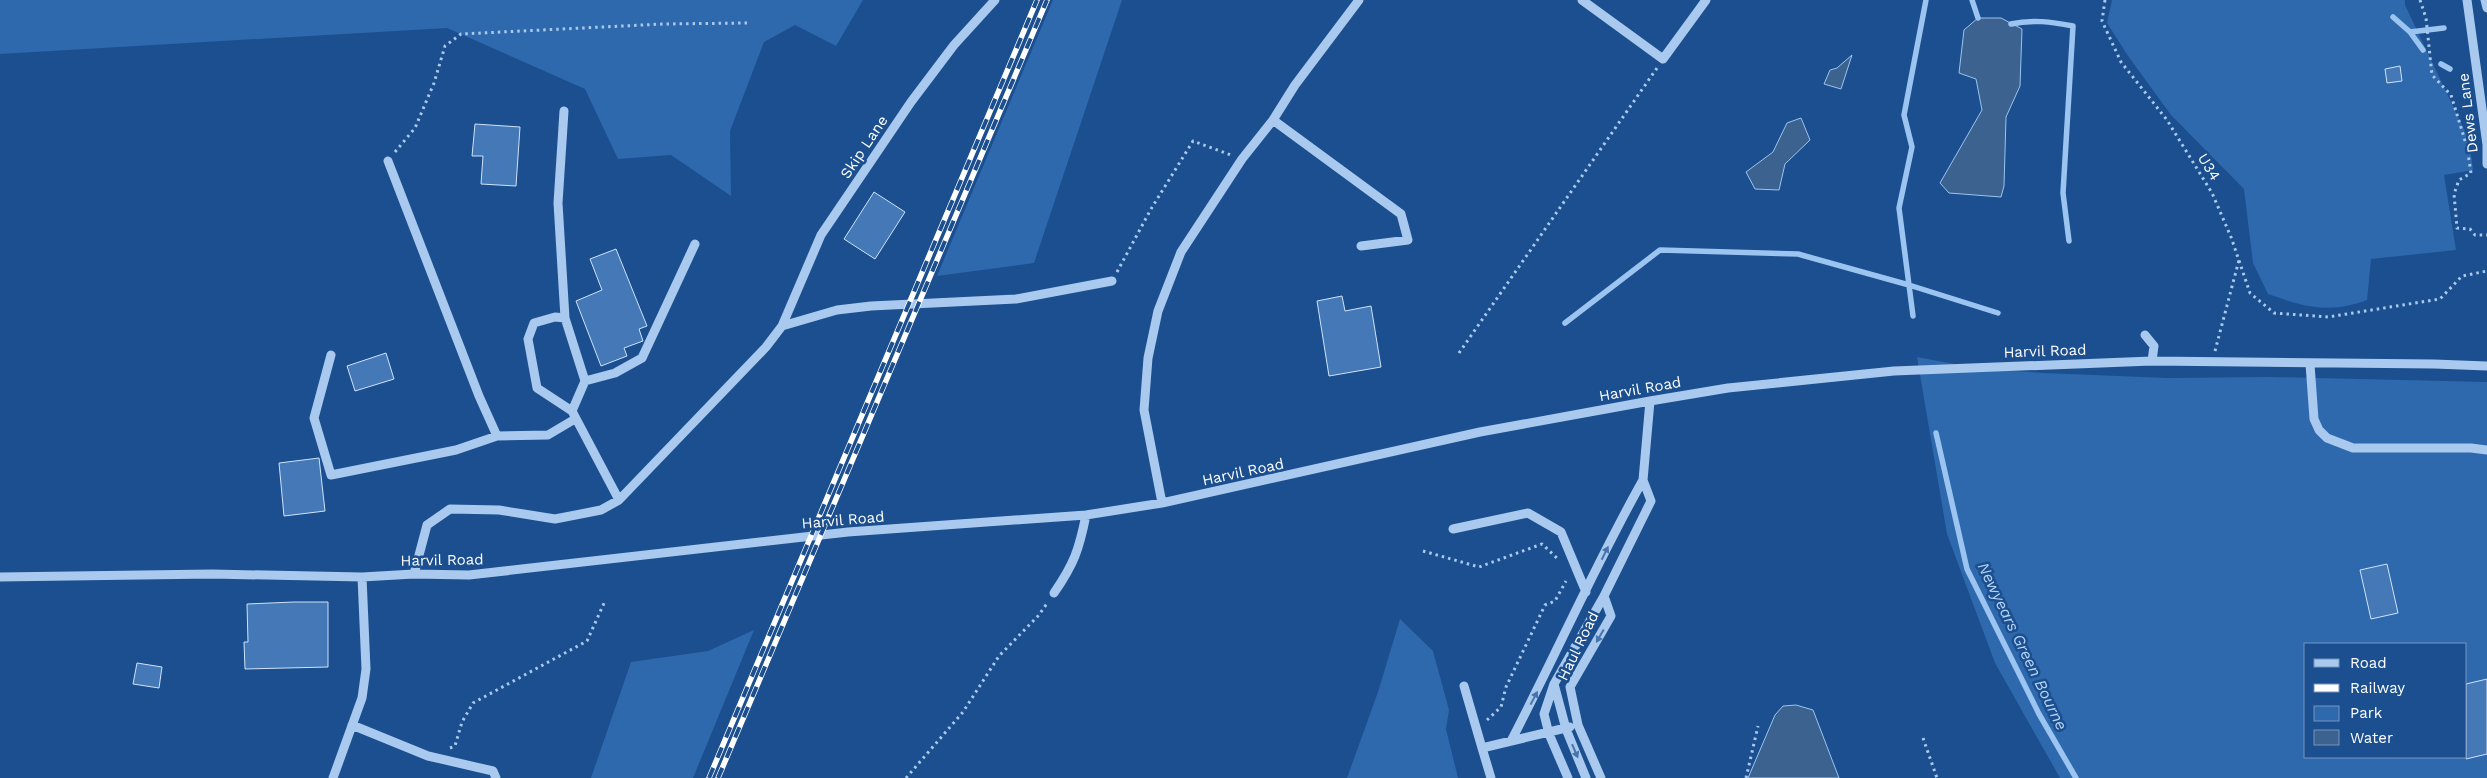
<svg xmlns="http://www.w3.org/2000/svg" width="2487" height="778" viewBox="0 0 2487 778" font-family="'Work Sans',sans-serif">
	<rect width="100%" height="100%" fill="#1b4f8f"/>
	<path fill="#2e69ad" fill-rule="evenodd" d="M0 0H863L836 46 795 25 764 42 730 131 731 196 671 155 618 159 585 89 447 28 0 54Z
		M1053 0H1122L1034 263 937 276Z
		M2112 0H2405V5L2469 140 2473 170 2444 175 2456 250 2371 259 2367 300C2330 314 2304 307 2268 294L2253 263 2244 189 2171 115 2128 56 2107 23Z
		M1917 357 1981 369 2044 373 2167 378 2270 377 2487 382V778H2060L1995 663 1947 534ZM2306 644H2466V757H2306Z
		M1400 619 1433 651 1449 710 1446 729 1458 778H1347L1378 692Z
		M754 630 693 778H591L631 662 708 651Z"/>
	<path fill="#3c6290" stroke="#9cc4f0" d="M1978 18H2001L2022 29 2020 86 2006 117 2004 186 2001 197 1949 193 1940 183 1982 110 1976 79 1959 73 1964 30Z
		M1852 55 1841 89 1824 84 1830 70 1837 68Z
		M1801 118 1810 140 1785 164 1779 190 1755 189 1746 172 1773 152 1787 123Z
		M1796 705 1813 710 1839 778H1748L1775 715 1783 706Z"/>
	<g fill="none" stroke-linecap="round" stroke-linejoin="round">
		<path stroke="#9cc4f0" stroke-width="5.5" d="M1972 0 1978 18
			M2393 17 2410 32 2423 50
			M2011 24C2032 19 2052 22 2073 26L2063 193 2069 241
			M2410 32 2444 28
			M2441 64 2450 69
			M1913 316 1899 208 1912 147 1904 115 1926 0
			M1565 323 1660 250 1798 254 1909 285 1998 313
			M1936 433 1967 569 2039 714 2076 778"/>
	</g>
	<path fill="#4478b7" stroke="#cfe3fa" d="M2400 66 2402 81 2387 83 2385 69Z
		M475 124 520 127 516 186 481 184 483 156H472Z
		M874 192 905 212 875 259 844 239Z
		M616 249 647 326 639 329 643 341 624 348 627 356 601 366 576 301 602 290 590 259Z
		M1342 296 1345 311 1371 306 1381 367 1329 376 1317 301Z
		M386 353 394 379 355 391 347 366Z
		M319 458 325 511 284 516 279 463Z
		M2387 564 2398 613 2371 619 2360 570Z
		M294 602H328V667L245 669 244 642H248L247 604Z
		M137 663 162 667 159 688 133 684Z
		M2487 679V754L2466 759V684Z"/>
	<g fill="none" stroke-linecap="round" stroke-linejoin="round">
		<path stroke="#a9c9ee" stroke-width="3" stroke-dasharray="2.5 4" stroke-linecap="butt" d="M2105 0 2102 21 2121 62 2167 120 2212 193 2231 237 2250 293 2274 313 2328 317 2440 299 2462 276 2487 271
			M2420 0 2426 18 2432 75 2451 95 2467 147 2471 173 2459 180 2454 194 2457 228 2470 229 2475 235H2487
			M395 152 415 128 434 83 445 46 461 34 663 24 747 23
			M1117 272 1151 209 1193 141 1231 155
			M2215 351 2239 260
			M1459 353 1657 68
			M1423 551 1479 567 1542 544 1558 559
			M1487 720 1501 707 1506 687 1545 605 1555 601 1566 581
			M1923 738 1937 778
			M450 748 455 746 462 722 473 703 587 641 605 601
			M906 778 963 712 999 656 1038 616 1048 602
			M1746 778 1758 726"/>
		<path stroke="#a9c9ee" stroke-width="9" d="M1582 0 1663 59 1706 0
			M2467 0 2487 145V164
			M2485 0 2487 8
			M564 111 558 203 565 318
			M1273 120 1401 214 1408 240 1361 246
			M388 161 479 396 497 436
			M782 326 837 310 871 306 1016 299 1112 281
			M2145 335 2154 346 2152 361
			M331 355 314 418 331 475 456 450 497 436 548 435 575 419
			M2310 364 2314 419 2319 430 2327 438 2353 448H2471L2487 450
			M585 381 615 373 642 358 695 244
			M572 411 537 388 528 339 534 323 555 317 565 318 585 381 572 411 619 500
			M1162 503 1144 410 1148 358 1158 311 1181 252 1242 159 1273 120 1295 85 1359 0
			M1453 529 1528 513 1561 532 1586 592
			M414 574 427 525 450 509 499 510 555 519 601 510 619 500 766 347 782 326 821 235 911 102 954 45 995 0
			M0 577 212 574 362 577 414 574 469 575 848 532 1086 515 1162 503 1480 432 1650 401 1728 388 1894 371 2152 361 2434 364 2487 366
			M1054 593C1074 564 1079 550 1086 515
			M1554 684 1544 714 1549 734 1568 778
			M1464 686 1482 748
			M352 725 428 756 493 771 496 778
			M1511 741C1556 655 1595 565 1643 480
			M333 778 362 698 366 669 362 577
			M1491 778 1482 748 1570 727
			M1586 778 1566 729 1554 684 1604 596
			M1601 778 1578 725 1570 687 1611 616 1604 596 1651 501 1643 480 1650 401"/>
		<g stroke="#fff" stroke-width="5.5">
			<path id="rail" d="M709 778 1037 0
				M718 778 1047 0"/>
		</g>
		<use href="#rail" stroke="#1b4f8f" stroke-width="4" stroke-dasharray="11" stroke-linecap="butt"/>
	</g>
	<defs><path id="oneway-solid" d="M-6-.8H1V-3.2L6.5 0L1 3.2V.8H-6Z" transform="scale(1.25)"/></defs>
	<g fill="#4674ac">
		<use href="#oneway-solid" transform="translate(1605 553) rotate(-64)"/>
		<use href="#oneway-solid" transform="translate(1600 636) rotate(120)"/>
		<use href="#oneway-solid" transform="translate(1534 698) rotate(-62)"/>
		<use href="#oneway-solid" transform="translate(1575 751) rotate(67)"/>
	</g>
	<g text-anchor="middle" stroke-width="5" stroke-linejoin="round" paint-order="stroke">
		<g font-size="15" fill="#fff" stroke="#1b4f8f">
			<text transform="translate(2468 113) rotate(-97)" y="5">Dews Lane</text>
			<text transform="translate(864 147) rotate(-56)" y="5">Skip Lane</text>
			<text transform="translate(2209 167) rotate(58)" y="5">U34</text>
			<text transform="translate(2045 351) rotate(-2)" y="5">Harvil Road</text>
			<text transform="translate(1640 389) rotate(-10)" y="5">Harvil Road</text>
			<text transform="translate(1243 472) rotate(-12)" y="5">Harvil Road</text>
			<text transform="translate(843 520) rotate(-5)" y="5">Harvil Road</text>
			<text transform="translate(442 560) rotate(-1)" y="5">Harvil Road</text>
			<text transform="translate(1578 646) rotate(-64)" y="5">Haul Road</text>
		</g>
		<g font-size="16" font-style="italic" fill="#b5d3f5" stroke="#1b4f8f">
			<text transform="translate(2023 646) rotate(64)" y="6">Newyears Green Bourne</text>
		</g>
	</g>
	<rect x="2304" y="643" width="162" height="115" fill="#1b4f8f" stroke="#7695bc"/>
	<rect x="2314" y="659" width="25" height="8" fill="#a9c9ee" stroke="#7695bc"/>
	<text x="2350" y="668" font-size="15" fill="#ffffff">Road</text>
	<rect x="2314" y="684" width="25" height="8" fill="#ffffff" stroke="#7695bc"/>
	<text x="2350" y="693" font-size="15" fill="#ffffff">Railway</text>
	<rect x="2314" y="706" width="25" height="15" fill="#2e69ad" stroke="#7695bc"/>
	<text x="2350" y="718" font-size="15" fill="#ffffff">Park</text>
	<rect x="2314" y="730" width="25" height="15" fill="#3c6290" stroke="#7695bc"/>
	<text x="2350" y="743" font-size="15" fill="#ffffff">Water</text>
</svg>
